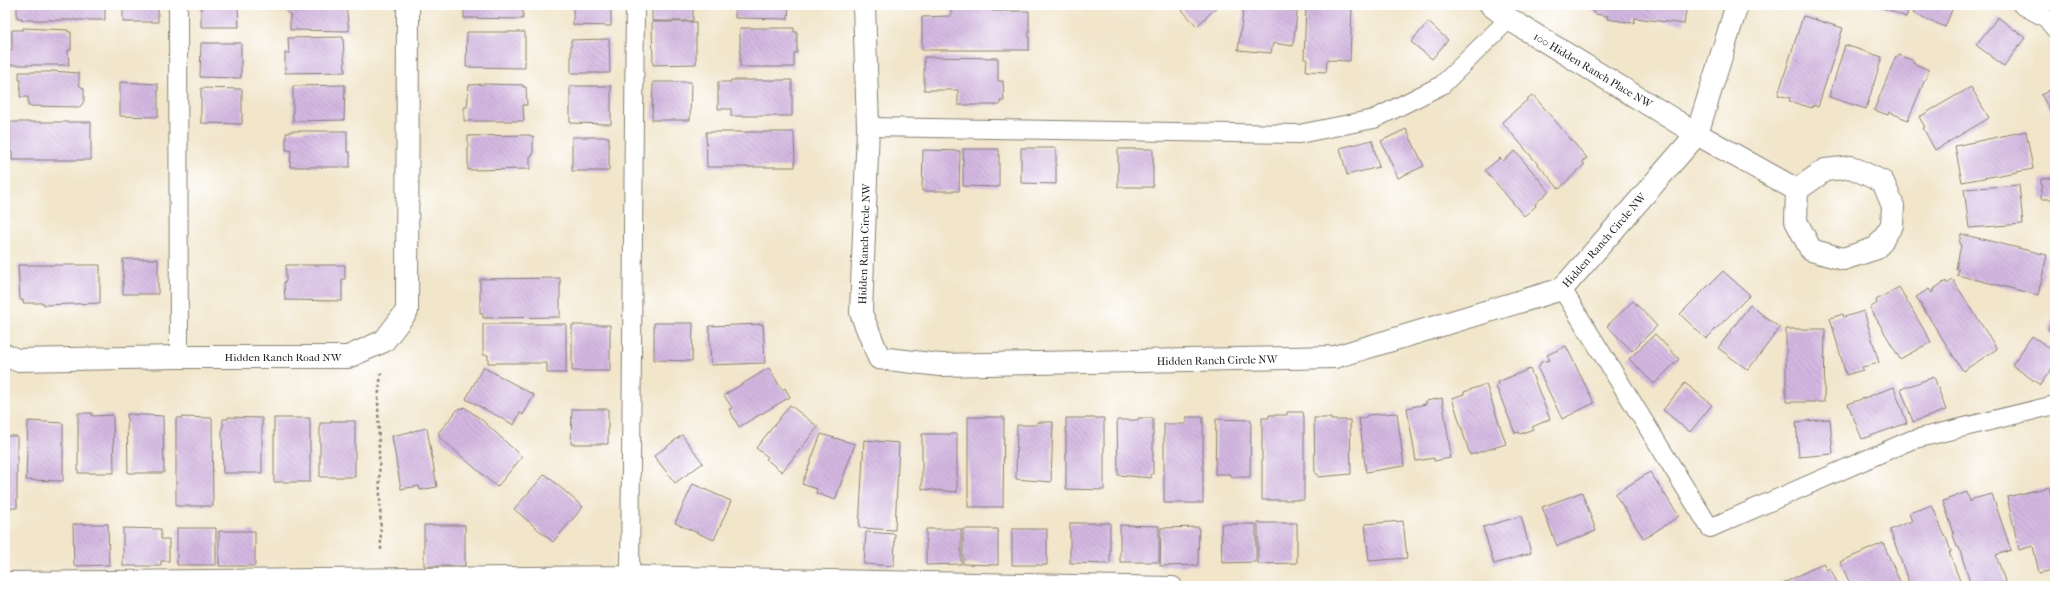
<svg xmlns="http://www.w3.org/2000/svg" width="2060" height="591" viewBox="0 0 2060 591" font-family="'IM FELL French Canon',serif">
	<defs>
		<pattern id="building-back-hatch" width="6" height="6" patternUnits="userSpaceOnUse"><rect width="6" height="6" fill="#d3b7e1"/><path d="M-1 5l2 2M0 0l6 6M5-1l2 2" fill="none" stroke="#b59dc0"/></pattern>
	</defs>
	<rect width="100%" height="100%" fill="#fff"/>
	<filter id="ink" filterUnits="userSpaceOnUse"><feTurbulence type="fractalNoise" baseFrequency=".025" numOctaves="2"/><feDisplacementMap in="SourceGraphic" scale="8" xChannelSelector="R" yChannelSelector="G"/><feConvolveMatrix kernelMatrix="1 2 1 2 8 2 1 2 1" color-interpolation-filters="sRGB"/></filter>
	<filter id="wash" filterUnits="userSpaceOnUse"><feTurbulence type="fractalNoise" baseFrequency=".012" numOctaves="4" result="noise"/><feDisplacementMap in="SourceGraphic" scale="16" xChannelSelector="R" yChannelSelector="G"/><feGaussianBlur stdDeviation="0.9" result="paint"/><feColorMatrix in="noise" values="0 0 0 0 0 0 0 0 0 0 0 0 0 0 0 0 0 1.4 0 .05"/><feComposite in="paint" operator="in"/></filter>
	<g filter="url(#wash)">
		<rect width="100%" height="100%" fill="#f1e5ca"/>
		<g id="blocks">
			<path fill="url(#building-back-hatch)" d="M17 5H105V20H22V18H17Z
				M123 5H158V22H123Z
				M201 5H238L239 27H201Z
				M287 5H346L349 31 290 30V13H287Z
				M464 5H523V19L464 18Z
				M573 5H611V26L573 25Z
				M652 5H693V21H652Z
				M735 5H789L788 19 735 18Z
				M951 5H992V11H1029V50H922V17L951 16Z
				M1181 5H1219L1197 26 1179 7Z
				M1244 5H1298L1293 46 1273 43 1271 53 1238 50Z
				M1306 5H1352L1350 61 1327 60 1326 72 1306 71 1307 59H1304Z
				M1586 5H1687L1684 24 1635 18 1634 23 1607 19 1608 16 1595 14V12L1591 11Z
				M1876 5H1910L1906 17Z
				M1917 5H1954L1945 27 1913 13Z
				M1803 16 1843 28 1818 107 1813 105 1812 108 1789 101 1790 98 1778 95Z
				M1998 17 2025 38 2004 66 1976 45Z
				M652 22H696V64L653 65Z
				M1428 22 1448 40 1432 59 1411 42Z
				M23 28 68 30V32H71V50H68L69 65H8L9 51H12V30H23Z
				M740 28H794V32H797V53H794V67H740Z
				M467 32H525V68L466 67Z
				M343 37 345 72 285 73V53H289L288 38Z
				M609 39 610 73H571V40Z
				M201 43H241V78L200 77Z
				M1845 45 1882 57 1866 109 1829 97Z
				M1899 55 1914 61 1913 63 1929 70 1908 120 1889 112 1888 115 1874 110 1896 56 1898 57Z
				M924 57 998 58V81H1003L1004 101H1000V105H958V90H924Z
				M51 71 79 73V85L84 89V101L80 107 28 106V97H20L21 80H19V72H51Z
				M731 80H792V116H731V109H718V82H731Z
				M120 82 158 84V117L120 116Z
				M653 82H691L690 120H652Z
				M486 84 523 85V87H526L527 105H523L524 121H464V107H467L469 85Z
				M345 85 344 120 293 121V86Z
				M570 86H611V124L570 123Z
				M1971 87 1989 118 1935 150 1923 128 1925 127 1919 117Z
				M2055 87V118L2041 95Z
				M201 88 242 89V124L201 123Z
				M1533 95 1587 158 1582 162 1585 164 1559 189 1502 122Z
				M10 122H91V160H12V152H10Z
				M1406 129 1424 166 1398 178 1381 141Z
				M290 131H347V152H350V167H290L291 150H286V133H290Z
				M2026 131 2033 169 1962 182 1955 146Z
				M706 132H794L795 167H707Z
				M530 135V136H533V156H530V169L468 170V136Z
				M572 137H609V171H572Z
				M1372 140 1379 167 1347 175 1340 148Z
				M1021 148H1056V184L1021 183Z
				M963 149H999V187L963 186Z
				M1118 149H1153V187H1118Z
				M923 150 960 151 959 191H922Z
				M1515 151 1549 191 1535 204 1536 206 1524 216 1485 170 1500 158 1503 161Z
				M2055 178V199H2041V179Z
				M2019 185 2023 224 1969 228 1964 189Z
				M1961 234 2047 255 2038 295 1957 275 1959 269H1956L1961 245 1959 244Z
				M123 259H158V294H123Z
				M18 265H100V303L44 305V303H23V300H20Z
				M286 265H345V279H342V301L285 300 284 282 286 281Z
				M1723 271 1750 295 1706 339 1680 314Z
				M560 278V317L483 318V314H480V279Z
				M1953 280 1997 349 1963 371 1916 297 1929 289 1932 293 1934 291 1932 290 1946 281 1947 284Z
				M1899 287 1931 342 1900 359 1870 308 1877 303 1876 300Z
				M1633 301 1657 326 1632 351 1607 326Z
				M1750 305 1780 328 1748 370 1718 348Z
				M1864 311 1879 363 1862 367 1863 370 1846 375 1830 318 1843 314 1844 317Z
				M2055 319V339L2048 329 2052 320Z
				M654 323H693L692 361 654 360Z
				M483 324H566V373H547V363H488V355H483Z
				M763 324 765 363 711 365 709 326Z
				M572 325H610V371H572Z
				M1786 329H1825L1824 402H1786Z
				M1655 334 1679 359 1654 384 1629 359Z
				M2032 336 2055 352V364L2040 385 2012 365Z
				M1566 346 1594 403 1562 419 1538 369 1541 362 1550 360 1547 355Z
				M483 367 534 395 523 415 520 413 514 425 466 399Z
				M769 368 782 390 785 388 790 397 739 427 729 409 732 408 724 395Z
				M1530 369 1550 419 1532 427 1533 429 1520 434 1519 432 1515 433 1496 386 1498 385 1497 382Z
				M1934 377 1946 410 1913 422 1901 389Z
				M1685 383 1712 405 1690 432 1663 410Z
				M1486 384 1506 444 1470 455 1452 398 1464 394V392Z
				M1894 387 1907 423 1862 439 1848 404Z
				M1442 398 1451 455H1449L1450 458 1434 461V458L1416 461 1407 408 1426 404V401Z
				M790 405 818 427 782 472 766 459 768 457 756 448Z
				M460 407 462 409 464 407 481 419 522 457 497 487 439 437 440 435 438 433Z
				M572 409H608V444H571Z
				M1287 412H1303L1304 418V500H1262V418H1269V415H1287Z
				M78 413H92V416L113 415 114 473H78Z
				M1397 413 1404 466 1366 472 1359 418H1365L1367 415Z
				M127 414 163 416 164 473H128Z
				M182 417 212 418 213 506H176V418H182Z
				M228 417 262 418V473H223L222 427H223V419H228Z
				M968 417H1004L1003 507H968Z
				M1186 417H1203V503H1164V424H1186Z
				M274 418H310V482H274Z
				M1066 418H1104V490L1066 489Z
				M1138 418H1153V474H1151V478L1118 475 1117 420H1138Z
				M1314 418H1331V420H1350L1351 474 1318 477V474H1315Z
				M1216 419 1251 420 1250 477H1231V474H1215Z
				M1830 419 1833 454 1799 457 1796 422Z
				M28 421 63 423V481L26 480Z
				M331 421H355V477H320V423H331Z
				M1037 422H1053L1051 482 1016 479 1017 425H1037Z
				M427 428 437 487 420 490 419 486 401 489 392 436Z
				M821 434 855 444 835 500 816 493 817 489 802 484Z
				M922 434H957V492L922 489Z
				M682 435 703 463 675 483 654 456Z
				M5 436H17V508H5Z
				M864 440 899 443 895 530 859 528Z
				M1650 472 1679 516 1644 539 1615 494Z
				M545 474 583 507 553 542 514 509Z
				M693 484 731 501 714 540 675 523Z
				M2049 487 2055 512V570L2039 573 2033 546 2019 550 2007 497Z
				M1582 492 1596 531 1557 546 1542 507Z
				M1967 492 1970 502 1973 499 1992 494 2011 550 1996 555 2006 584 2000 586H1971L1959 547H1957L1953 535 1954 534 1943 501Z
				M1932 505 1945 537H1946L1951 552H1949L1962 586H1924L1922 581 1910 586 1890 530 1908 522H1912L1909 513Z
				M1521 516 1531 553 1494 564 1483 527Z
				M1403 521 1407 558 1369 561 1365 524Z
				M1070 523H1110V564L1070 563Z
				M1258 523H1297V563L1258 564Z
				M73 524H108L109 565 74 566Z
				M1221 524H1256V562L1222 563Z
				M424 525H465V566H424Z
				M1120 525 1159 526V562H1120Z
				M1199 527 1198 565 1160 566 1161 528Z
				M123 528 161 529V539H169V561H161V566H123Z
				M177 528H216V565H177Z
				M926 529H961V564L926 565Z
				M963 529H998V565L963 564Z
				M1012 529H1047V565H1012Z
				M219 531H255V566H219Z
				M866 532 895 534 894 566 864 564Z
				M1883 543 1902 586H1851L1840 562Z
				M1823 563 1827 570 1830 568 1839 586H1786L1784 583Z"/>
		</g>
	</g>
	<g filter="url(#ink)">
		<use href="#blocks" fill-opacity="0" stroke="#868073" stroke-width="1"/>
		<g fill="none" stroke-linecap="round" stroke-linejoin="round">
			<g stroke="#868073" stroke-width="20">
				<path id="lane" d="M178 5 179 357
					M2022 5 2046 18 2055 29
					M868 127 1299 134 1374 119 1442 85 1509 19
					M1562 289 1710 528 1911 440 2055 405
					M630 575 635 5
					M5 581 630 575 1173 586"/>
			</g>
			<g stroke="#868073" stroke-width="24">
				<path id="street" d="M864 5 868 127 861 313 879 358 940 365 1335 357 1562 289 1697 134 1737 5
					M1491 5 1509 19 1697 134 1797 190 1796 221 1811 250 1843 259 1877 248 1892 225 1893 206 1883 182 1851 167 1825 170 1797 190
					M5 355 17 360 179 357H348L384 341 407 311 408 5"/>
			</g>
			<path stroke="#868073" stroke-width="2.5" stroke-dasharray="3 3" stroke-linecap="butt" d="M381 373 378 400 381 550"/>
			<use href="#lane" stroke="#fff" stroke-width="18"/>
			<use href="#street" stroke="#fff" stroke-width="22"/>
		</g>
	</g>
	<g text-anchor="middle" stroke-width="3" stroke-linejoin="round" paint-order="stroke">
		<g font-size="11" fill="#1c1c1c" stroke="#fff">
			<text transform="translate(1593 70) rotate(31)" y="4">100 Hidden Ranch Place NW</text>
			<text transform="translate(1604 240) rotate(-49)" y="4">Hidden Ranch Circle NW</text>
			<text transform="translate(864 244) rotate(-88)" y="4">Hidden Ranch Circle NW</text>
			<text x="283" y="361">Hidden Ranch Road NW</text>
			<text transform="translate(1217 360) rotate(-1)" y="4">Hidden Ranch Circle NW</text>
		</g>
	</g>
	<rect width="2060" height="591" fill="none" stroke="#fff" stroke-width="20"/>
</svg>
